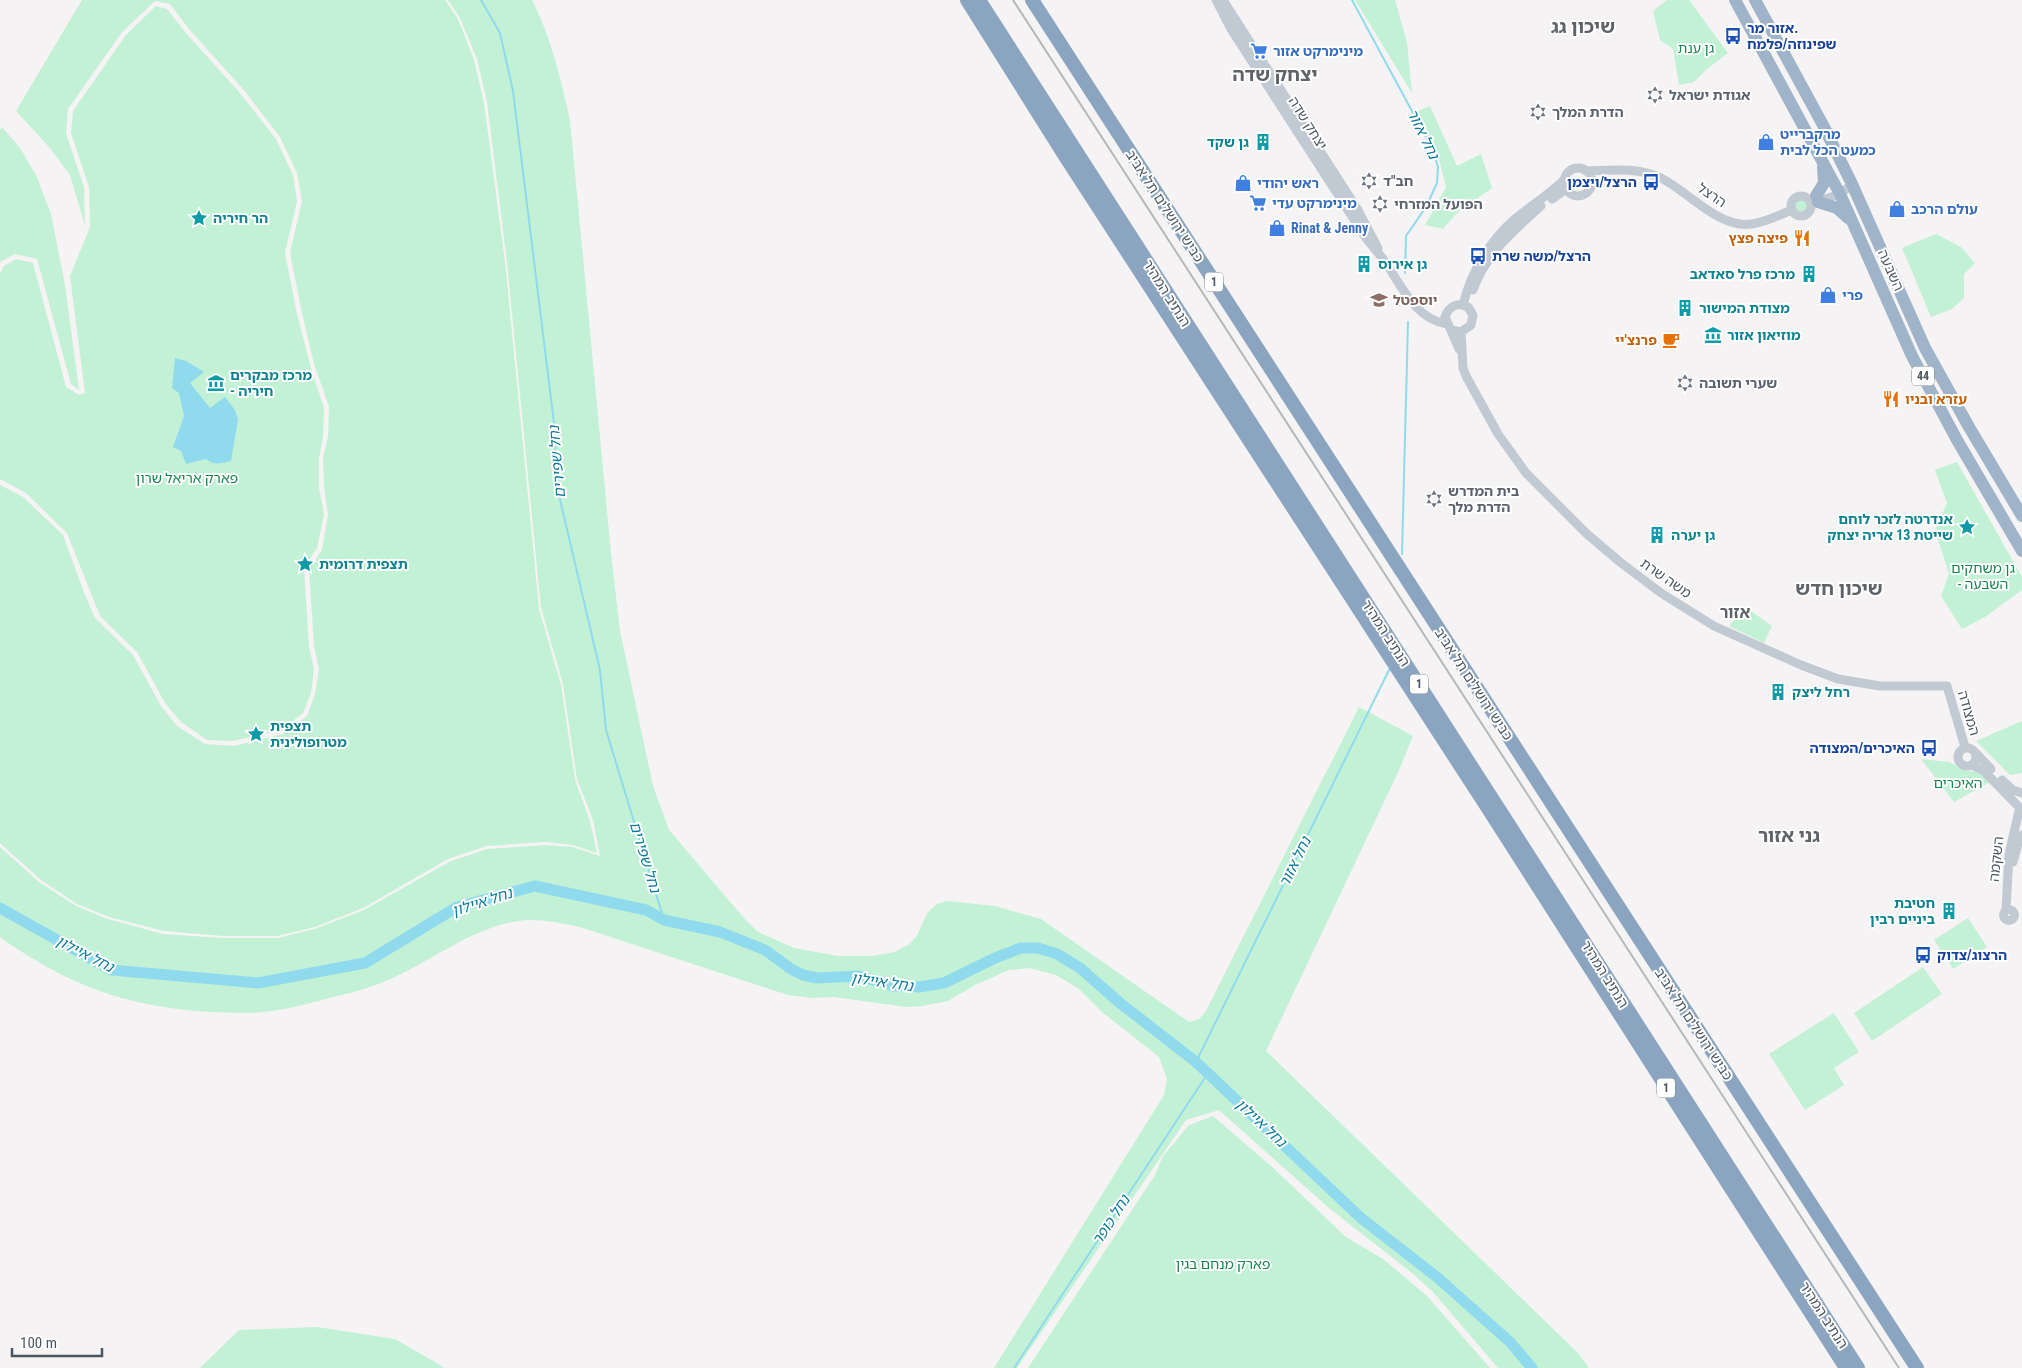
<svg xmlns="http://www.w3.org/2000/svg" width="2022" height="1368" viewBox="0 0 2022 1368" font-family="'Roboto Condensed','Noto Sans Hebrew',sans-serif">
	<rect width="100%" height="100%" fill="#f5f3f3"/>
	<path fill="#c3f1d5" d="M82 0H445L458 19 474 60 484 103 505 262 539 609 561 685 575 780 590 821 597 853 573 845 546 842 487 846 448 859 363 908 315 927 277 936H223L164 931 109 917 77 904 41 880 0 843V485L23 497 63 535 83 590 95 618 133 655 161 706 177 726 205 744 234 746 283 734 307 716 315 694 319 669 314 646 309 569 322 550 328 515 324 487 323 458 328 437 329 407 314 364 302 313 290 253 302 201 297 173 280 137 243 89 189 29 170 4 155 1 122 32 68 109 66 133 84 187 85 226 70 175 50 148 16 111Z
		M448 0H532C552 40 560 76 570 120L611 553 620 631 653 786 669 830 743 917 758 932 794 948 838 956H873L894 952 908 945 916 937 928 912 937 904 947 901 995 906 1041 919 1189 1022 1199 1019 1206 1011 1359 707 1413 736 1400 768 1266 1051 1578 1353 1589 1368H1498L1433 1292 1412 1273 1329 1208 1219 1110 1186 1120 1017 1368H994L1164 1095 1167 1079 1159 1057 1102 1012 1079 989 1056 975 1030 968 1009 970 975 985 948 1001 923 1006 906 1007 834 997 811 998 788 995 580 927C559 923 535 917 513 922 471 930 435 958 397 976 377 986 352 993 329 998 307 1004 285 1010 263 1012 245 1014 227 1012 210 1012 127 1007 67 985 0 937V847L39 882 76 906 108 919 163 934 223 938H278L315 929 364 910 449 862 487 849 546 845 572 847 600 856 593 820 577 779 563 684 541 608 507 262 487 102 477 59 460 18Z
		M1355 0H1395L1407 42 1412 93Z
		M1667 0H1689L1728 53 1707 69 1694 82 1679 85 1673 49 1660 40 1653 11Z
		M156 6 167 9 185 32 239 92 276 139 293 175 297 201 285 253 297 314 310 365 324 408 323 437 319 458V488L324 514 317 548 304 568 309 647 314 669 311 693 303 713 281 730 233 741 207 740 181 722 165 703 137 652 100 616 67 533 26 493 0 479V273L4 266 16 259 33 263 66 387 79 395 85 393 70 276 90 227 89 187 71 133 73 111 126 35Z
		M1430 106 1457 166 1481 154 1492 188 1457 213 1443 229 1425 225 1446 187 1438 155 1416 112Z
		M2 127 20 148 36 175 51 214 65 285 79 390 71 384 37 259 15 254 0 262V130Z
		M1794 206a7 7 0 1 1 14 0a7 7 0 1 1-14 0Z
		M1936 234 1961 247 1975 263 1964 274V298L1952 309 1931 317 1902 248Z
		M1957 462 2022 577V590L1985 617 1962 629 1941 596 1949 574 1935 530 1947 503 1935 470Z
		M1744 606 1772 626 1764 643 1729 626Z
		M2022 721V773L2010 775 1976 741Z
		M1921 759 1949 762 1964 770 1979 772 1990 782 1954 802Z
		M1968 918 1987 947 1953 969 1934 940Z
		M1923 967 1942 994 1872 1041 1854 1013Z
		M1834 1013 1859 1052 1834 1068 1844 1085 1805 1110 1769 1054Z
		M1213 1116 1271 1166 1346 1237 1383 1259 1427 1296 1490 1368H1028L1155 1175 1163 1156 1189 1125Z
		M317 1327 395 1339 445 1368H200L239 1330Z"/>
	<path fill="#90daee" d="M175 358 186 361 204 372 190 383 210 408 225 397 235 410 238 420 231 461C222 463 214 466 206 459L186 464 181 451 173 447 184 416 179 393 172 388Z"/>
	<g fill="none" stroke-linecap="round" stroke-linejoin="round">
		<path stroke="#90daee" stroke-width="2" d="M481 0 500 33 513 91 554 423 558 491 600 670 606 730 664 920
			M1352 0 1433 150 1438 167 1437 183 1426 207 1406 236 1405 273
			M1402 554 1408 322
			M1196 1062 1390 668
			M1014 1368 1208 1073"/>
		<path stroke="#90daee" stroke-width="11" d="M0 908 111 970 258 983 365 963 457 907 535 886 646 910 664 920 720 932 765 950 791 969 803 975 817 978 859 976 894 986 919 987 944 983 995 958 1021 948H1038L1057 954 1080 968 1120 1003 1196 1062 1361 1218 1438 1278 1510 1342 1532 1368"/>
		<path stroke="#c1cad2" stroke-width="9" d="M1216 0 1231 29 1366 238C1371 245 1378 252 1383 259 1401 284 1414 319 1447 324
			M1223 0 1358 210 1378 248
			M1564 182a14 14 0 1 1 28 0a14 14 0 1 1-28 0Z
			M1586 171C1611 170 1638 167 1661 178 1689 192 1719 229 1752 224 1766 222 1778 216 1791 210
			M1791 206a10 10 0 1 1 20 0a10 10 0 1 1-20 0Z
			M1552 199 1566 189
			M1816 202 1840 194 1852 184
			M1473 290C1485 255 1514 230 1541 206
			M1463 305C1471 272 1490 240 1516 218 1532 205 1550 194 1564 180
			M1451 330 1461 332 1471 325 1473 315 1468 307C1457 302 1449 306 1445 317L1459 349
			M1461 332 1463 368 1466 376 1498 434 1526 473 1587 534 1620 562 1661 593 1714 626 1801 665 1838 679 1880 686H1947L1965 747
			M1958 757a9 9 0 1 1 18 0a9 9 0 1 1-18 0Z
			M1976 753 1991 769
			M1972 765 1984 771 2019 807
			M2002 780 2013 790 2022 793
			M2013 862 2017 847 2022 835
			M2003.5 915a5.5 5.5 0 1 1 11 0a5.5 5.5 0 1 1-11 0Z
			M2006 910 2009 854 2019 811"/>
		<path stroke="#9fb4c9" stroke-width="12" d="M1735 0 1840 194 1912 356 1957 440 2022 551
			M1755 0 1823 125 1852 184 1925 348 1969 427 2022 516
			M1816 196 1824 183 1823 167
			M1818 202 1837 208 1848 218"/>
		<path stroke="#8ba5c1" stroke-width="14" d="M967 0 1065 156 1489 810 1846 1368
			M979 0 1858 1368
			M1032 0 1917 1368"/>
		<path stroke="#b5b8bd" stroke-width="2" d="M1013 0 1899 1368"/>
	</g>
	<defs>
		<g id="bus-bare" transform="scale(1.35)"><path d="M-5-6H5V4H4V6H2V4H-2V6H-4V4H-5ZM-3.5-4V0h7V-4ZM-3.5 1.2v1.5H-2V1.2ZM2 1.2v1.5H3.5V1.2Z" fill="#1a4fb4" stroke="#fff" stroke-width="2.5" paint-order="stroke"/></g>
		<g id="supermarket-bare" transform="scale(1.35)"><path d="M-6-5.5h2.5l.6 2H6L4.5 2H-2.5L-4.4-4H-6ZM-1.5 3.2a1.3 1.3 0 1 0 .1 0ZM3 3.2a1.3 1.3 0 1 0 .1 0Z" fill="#3f7fe0" stroke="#fff" stroke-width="2.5" paint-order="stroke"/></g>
		<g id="synagogue-bare" transform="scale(1.35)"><path d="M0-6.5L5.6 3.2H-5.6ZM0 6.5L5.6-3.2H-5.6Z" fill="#6b7280" stroke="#fff" stroke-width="2.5" paint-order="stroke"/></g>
		<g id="building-bare" transform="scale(1.35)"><path d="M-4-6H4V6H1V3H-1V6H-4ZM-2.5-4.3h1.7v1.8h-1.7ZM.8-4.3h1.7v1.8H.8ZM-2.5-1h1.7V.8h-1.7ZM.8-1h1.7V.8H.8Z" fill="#0f9aa8" stroke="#fff" stroke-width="2.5" paint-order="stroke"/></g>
		<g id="shop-bare" transform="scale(1.35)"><path d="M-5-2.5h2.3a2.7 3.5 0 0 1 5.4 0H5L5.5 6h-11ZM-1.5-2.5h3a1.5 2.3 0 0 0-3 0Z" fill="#3f7fe0" stroke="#fff" stroke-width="2.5" paint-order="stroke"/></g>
		<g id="sight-bare" transform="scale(1.35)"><path d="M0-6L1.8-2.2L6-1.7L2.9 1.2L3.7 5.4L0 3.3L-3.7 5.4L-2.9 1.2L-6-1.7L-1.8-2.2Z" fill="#0f9aa8" stroke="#fff" stroke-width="2.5" paint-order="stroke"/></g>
		<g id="restaurant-bare" transform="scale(1.35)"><path d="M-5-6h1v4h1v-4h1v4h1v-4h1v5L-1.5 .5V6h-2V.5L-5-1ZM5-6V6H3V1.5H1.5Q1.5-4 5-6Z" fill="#e8710a" stroke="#fff" stroke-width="2.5" paint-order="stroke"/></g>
		<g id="school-bare" transform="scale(1.35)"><path d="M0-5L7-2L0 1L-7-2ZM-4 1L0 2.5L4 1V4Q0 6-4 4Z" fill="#8d6e63" stroke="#fff" stroke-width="2.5" paint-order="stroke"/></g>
		<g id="museum-bare" transform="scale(1.35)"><path d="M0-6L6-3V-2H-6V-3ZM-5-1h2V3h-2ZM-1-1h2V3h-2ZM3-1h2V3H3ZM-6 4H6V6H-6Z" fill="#0f9aa8" stroke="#fff" stroke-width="2.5" paint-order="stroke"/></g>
		<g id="cafe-bare" transform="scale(1.35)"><path d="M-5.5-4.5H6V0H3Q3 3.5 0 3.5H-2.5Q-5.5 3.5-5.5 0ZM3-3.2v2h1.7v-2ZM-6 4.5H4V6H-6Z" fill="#e8710a" stroke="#fff" stroke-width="2.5" paint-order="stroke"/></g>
	</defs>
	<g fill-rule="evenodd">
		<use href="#bus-bare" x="1733" y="36"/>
		<use href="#supermarket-bare" x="1259" y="51"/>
		<use href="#synagogue-bare" x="1655" y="95"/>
		<use href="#synagogue-bare" x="1538" y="112"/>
		<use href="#building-bare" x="1263" y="142"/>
		<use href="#shop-bare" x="1766" y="142"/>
		<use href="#synagogue-bare" x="1369" y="181"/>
		<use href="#bus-bare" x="1651" y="182"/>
		<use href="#shop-bare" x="1243" y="183"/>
		<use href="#supermarket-bare" x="1258" y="203"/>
		<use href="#synagogue-bare" x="1380" y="204"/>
		<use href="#shop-bare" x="1897" y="209"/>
		<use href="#sight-bare" x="199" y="218"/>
		<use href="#shop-bare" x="1277" y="228"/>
		<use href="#restaurant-bare" x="1802" y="238"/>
		<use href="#bus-bare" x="1478" y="256"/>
		<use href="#building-bare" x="1364" y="264"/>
		<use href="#building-bare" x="1809" y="274"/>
		<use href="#shop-bare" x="1828" y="295"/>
		<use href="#school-bare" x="1379" y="300"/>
		<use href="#building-bare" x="1685" y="308"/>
		<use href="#museum-bare" x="1713" y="335"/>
		<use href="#cafe-bare" x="1671" y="340"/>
		<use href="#museum-bare" x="216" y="383"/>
		<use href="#synagogue-bare" x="1685" y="383"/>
		<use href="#restaurant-bare" x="1891" y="399"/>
		<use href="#synagogue-bare" x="1434" y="499"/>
		<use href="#sight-bare" x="1967" y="527"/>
		<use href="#building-bare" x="1657" y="535"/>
		<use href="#sight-bare" x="305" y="564"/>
		<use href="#building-bare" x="1778" y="692"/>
		<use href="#sight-bare" x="256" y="734"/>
		<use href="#bus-bare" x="1929" y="748"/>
		<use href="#building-bare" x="1949" y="911"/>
		<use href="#bus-bare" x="1923" y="955"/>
	</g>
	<g text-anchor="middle" stroke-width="4" stroke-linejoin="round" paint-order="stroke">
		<g fill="#fff" stroke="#808990" stroke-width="1">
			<rect x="1205" y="272.5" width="18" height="19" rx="4"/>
			<rect x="1912" y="366.5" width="22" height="19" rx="4"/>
			<rect x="1410" y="674.5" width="18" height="19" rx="4"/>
			<rect x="1657" y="1078.5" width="18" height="19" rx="4"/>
		</g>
		<g font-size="12" font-weight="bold" fill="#4a5661">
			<text x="1214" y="286">1</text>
			<text x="1923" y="380">44</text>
			<text x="1419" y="688">1</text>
			<text x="1666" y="1092">1</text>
		</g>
		<g font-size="14" font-weight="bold" fill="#164399" stroke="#fff" text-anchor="start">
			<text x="1747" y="33">אזור מר.<tspan x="1747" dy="16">שפינוזה/פלמח</tspan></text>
			<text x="1637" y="187" text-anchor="end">הרצל/ויצמן</text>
			<text x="1492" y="261">הרצל/משה שרת</text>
			<text x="1915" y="753" text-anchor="end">האיכרים/המצודה</text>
			<text x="1937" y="960">הרצוג/צדוק</text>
		</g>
		<g font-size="14" fill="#17864f" stroke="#fff">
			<text x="1696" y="53">גן ענת</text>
			<text x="187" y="483">פארק אריאל שרון</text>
			<text x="1983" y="573">גן משחקים<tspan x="1983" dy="16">- השבעה</tspan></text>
			<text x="1958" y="788">האיכרים</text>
			<text x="1223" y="1269">פארק מנחם בגין</text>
		</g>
		<g font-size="14" font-weight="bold" fill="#366cbe" stroke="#fff" text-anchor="start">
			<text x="1273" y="56">מינימרקט אזור</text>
			<text x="1780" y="139">מרקברייט<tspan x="1780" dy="16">כמעט הכל לבית</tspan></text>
			<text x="1257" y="188">ראש יהודי</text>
			<text x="1272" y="208">מינימרקט עדי</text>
			<text x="1911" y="214">עולם הרכב</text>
			<text x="1291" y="233">Rinat &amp; Jenny</text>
			<text x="1842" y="300">פרי</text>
		</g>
		<g font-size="14" font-weight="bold" fill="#5b616d" stroke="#fff" text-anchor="start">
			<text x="1669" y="100">אגודת ישראל</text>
			<text x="1552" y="117">הדרת המלך</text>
			<text x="1383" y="186">חב"ד</text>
			<text x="1394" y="209">הפועל המזרחי</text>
			<text x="1699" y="388">שערי תשובה</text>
			<text x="1448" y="496">בית המדרש<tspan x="1448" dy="16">הדרת מלך</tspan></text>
		</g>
		<g font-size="14" fill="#4a5661" stroke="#fff">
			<text transform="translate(1308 123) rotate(58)" y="5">יצחק שדה</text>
			<text transform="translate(1712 195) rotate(34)" y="5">הרצל</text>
			<text transform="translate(1165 206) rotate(57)" y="5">כביש ירושלים תל אביב</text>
			<text transform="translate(1891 270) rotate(66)" y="5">השבעה</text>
			<text transform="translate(1167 293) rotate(58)" y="5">הנתיב המהיר</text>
			<text transform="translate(1666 578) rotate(35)" y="5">משה שרת</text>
			<text transform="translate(1386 633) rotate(57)" y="5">הנתיב המהיר</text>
			<text transform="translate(1474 684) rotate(57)" y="5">כביש ירושלים תל אביב</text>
			<text transform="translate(1969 713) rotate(74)" y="5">המצודה</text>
			<text transform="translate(1996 859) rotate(-84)" y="5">השקמה</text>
			<text transform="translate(1605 974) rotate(58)" y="5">הנתיב המהיר</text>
			<text transform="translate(1694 1024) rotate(57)" y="5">כביש ירושלים תל אביב</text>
			<text transform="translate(1824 1315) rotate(57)" y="5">הנתיב המהיר</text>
		</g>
		<g font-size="14" font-weight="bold" fill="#0d838f" stroke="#fff" text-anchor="start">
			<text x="1249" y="147" text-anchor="end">גן שקד</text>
			<text x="213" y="223">הר חיריה</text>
			<text x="1378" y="269">גן אירוס</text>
			<text x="1795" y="279" text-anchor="end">מרכז פרל סאדאב</text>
			<text x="1699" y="313">מצודת המישור</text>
			<text x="1727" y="340">מוזיאון אזור</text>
			<text x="230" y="380">מרכז מבקרים<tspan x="230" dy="16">- חיריה</tspan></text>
			<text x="1953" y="524" text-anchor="end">אנדרטה לזכר לוחם<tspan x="1953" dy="16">שייטת 13 אריה יצחק</tspan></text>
			<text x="1671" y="540">גן יערה</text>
			<text x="319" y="569">תצפית דרומית</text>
			<text x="1792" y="697">רחל ליצק</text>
			<text x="270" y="731">תצפית<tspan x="270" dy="16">מטרופולינית</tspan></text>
			<text x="1935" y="908" text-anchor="end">חטיבת<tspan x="1935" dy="16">ביניים רבין</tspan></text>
		</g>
		<g font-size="14" font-weight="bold" fill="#c56008" stroke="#fff" text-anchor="end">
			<text x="1788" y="243">פיצה פצץ</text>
			<text x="1657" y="345">פרנצ'יי</text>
			<text x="1905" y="404" text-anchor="start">עזרא ובניו</text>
		</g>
		<g font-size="14" font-weight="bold" fill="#785e54" stroke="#fff" text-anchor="start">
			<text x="1393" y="305">יוספטל</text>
		</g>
		<g font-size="15" font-style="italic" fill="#0c7c9b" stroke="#fff">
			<text transform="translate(1423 134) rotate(64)" y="5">נחל אזור</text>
			<text transform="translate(557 462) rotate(-95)" y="5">נחל שפירים</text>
			<text transform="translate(645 857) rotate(73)" y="5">נחל שפירים</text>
			<text transform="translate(1295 862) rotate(-64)" y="5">נחל אזור</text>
			<text transform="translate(482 902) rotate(-18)" y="5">נחל איילון</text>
			<text transform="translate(85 954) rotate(27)" y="5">נחל איילון</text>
			<text transform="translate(882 982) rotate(8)" y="5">נחל איילון</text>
			<text transform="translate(1261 1123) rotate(43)" y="5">נחל איילון</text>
			<text transform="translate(1111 1220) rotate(-57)" y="5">נחל כופר</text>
		</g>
		<g font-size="16" font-weight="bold" fill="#5f6368" stroke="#fff">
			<text x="1735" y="618">אזור</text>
		</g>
		<g font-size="19" font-weight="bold" fill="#5f6368" stroke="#fff">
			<text x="1583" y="33">שיכון גג</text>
			<text x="1275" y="81">יצחק שדה</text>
			<text x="1839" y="595">שיכון חדש</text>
			<text x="1789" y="842">גני אזור</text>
		</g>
	</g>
	<path d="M12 1348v8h90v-8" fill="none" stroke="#4a5661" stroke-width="2.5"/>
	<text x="20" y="1348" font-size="15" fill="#4a5661" stroke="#ffffff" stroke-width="4" paint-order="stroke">100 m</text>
</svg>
